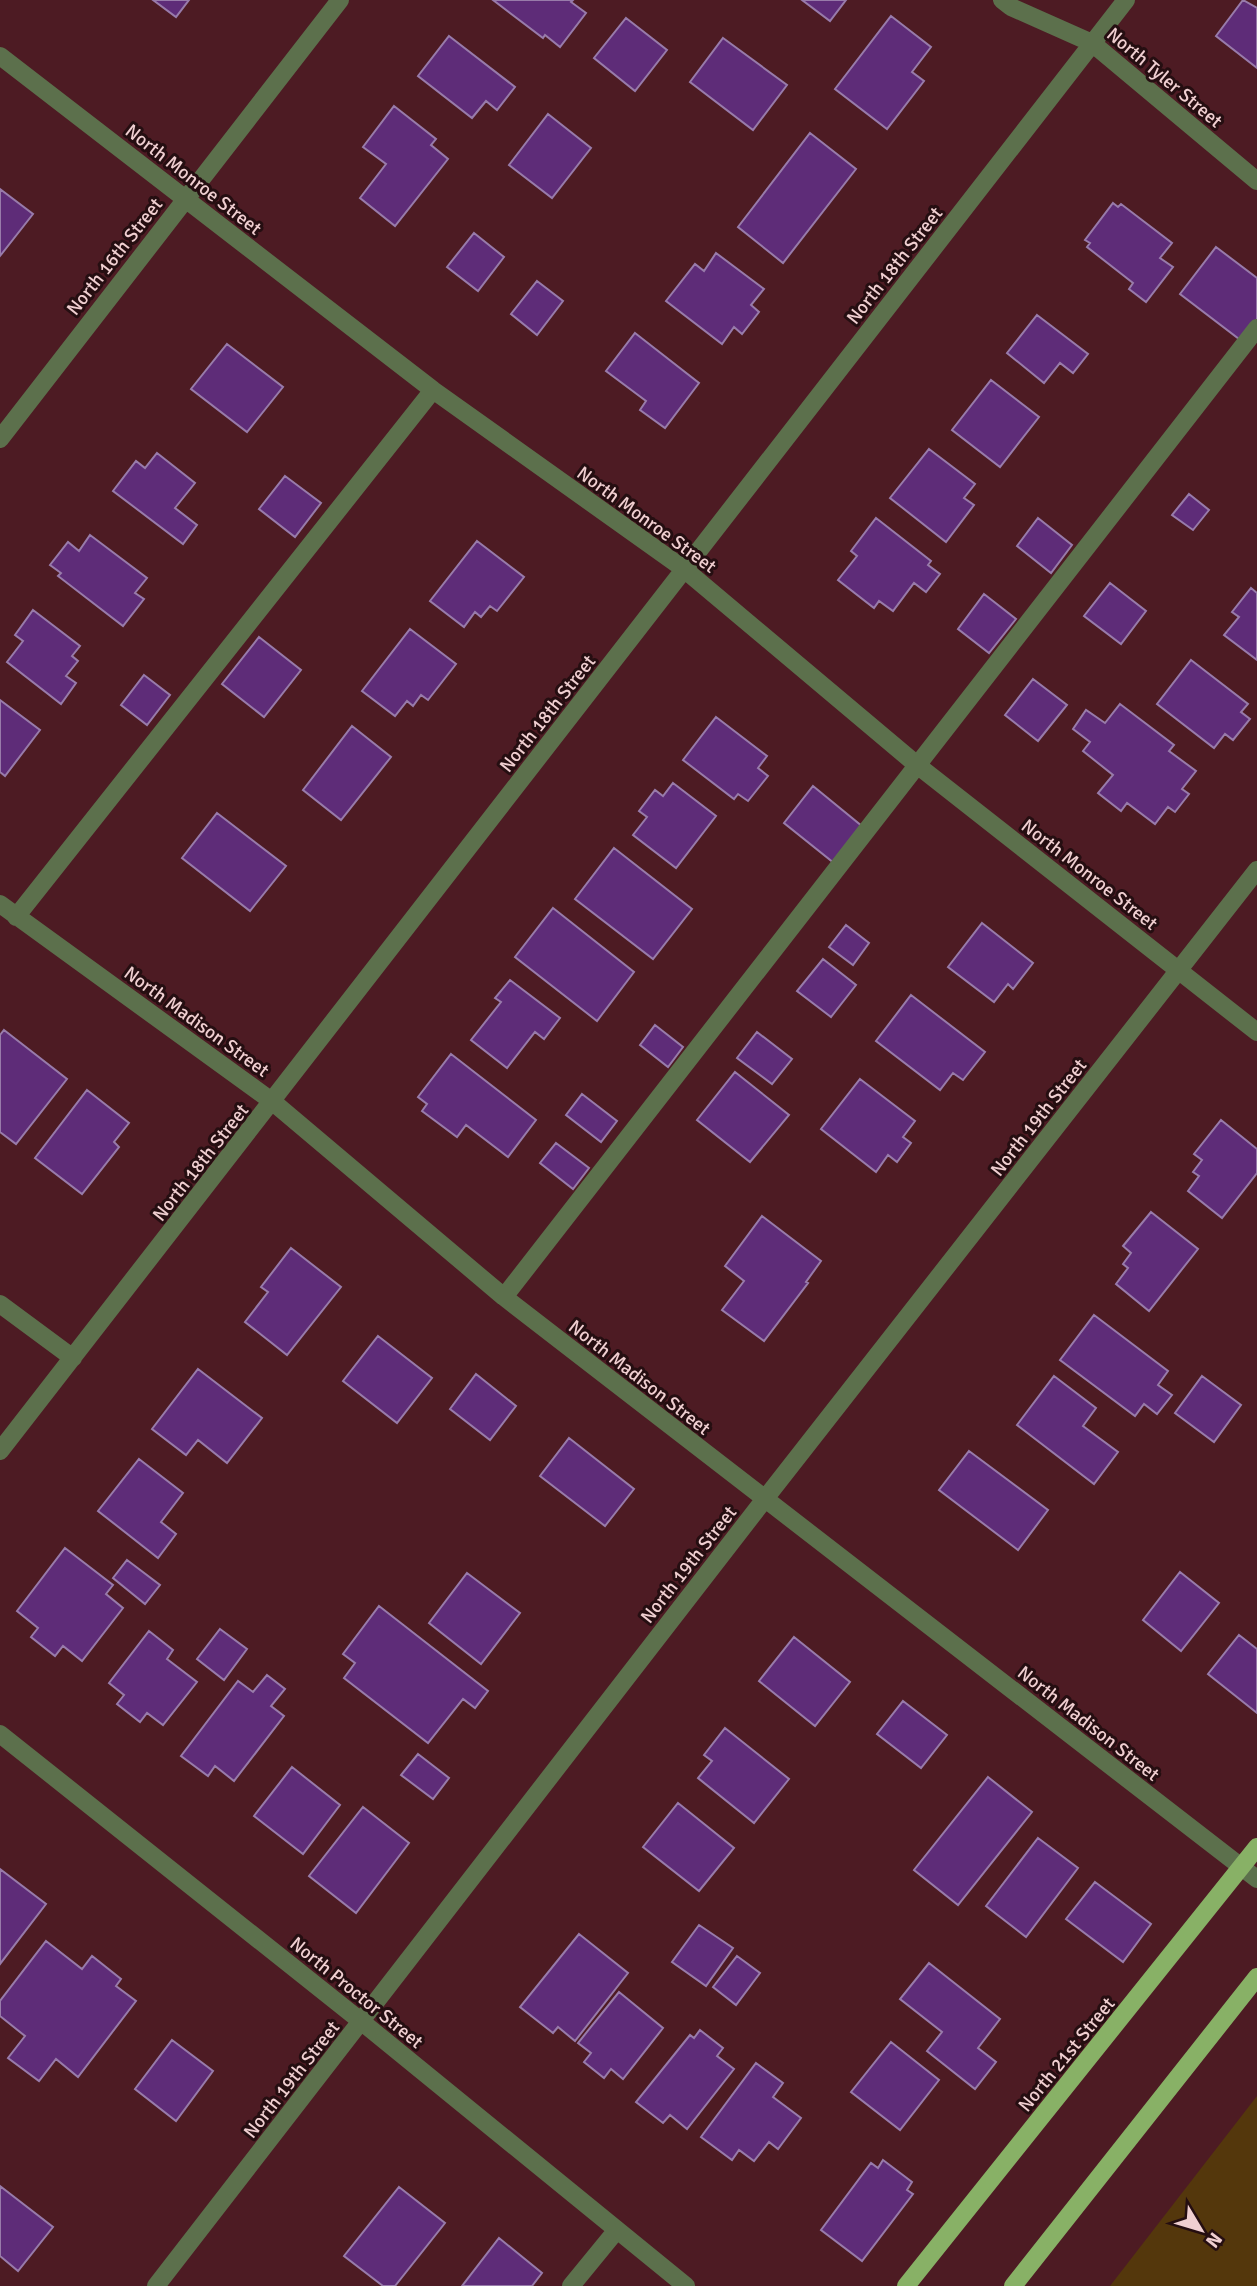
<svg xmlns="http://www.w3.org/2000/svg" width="1257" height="2286" viewBox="0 0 1257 2286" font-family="Signika,sans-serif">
	<rect width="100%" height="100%" fill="#4d1b23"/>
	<path fill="#54370c" d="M1257 2096V2286H1110Z"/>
	<path fill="#5e2c78" stroke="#987baa" stroke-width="2" d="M153 0H189L176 17Z
		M493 0H573L571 2 586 13 560 47 545 35 543 38Z
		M802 0H846L830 21Z
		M1243 0 1257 8V68L1216 36Z
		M891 16 931 47 912 72 924 81 887 129 835 89Z
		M626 18 667 50 635 91 594 58Z
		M449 36 515 87 497 110 486 101 472 118 418 76Z
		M723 38 787 85 753 130 690 82Z
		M394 106 436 139 431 145 448 159 395 226 360 198 386 164 363 147Z
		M548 114 591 148 552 198 509 165Z
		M810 133 856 169 783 263 738 227Z
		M0 189 33 214 0 256Z
		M1113 203 1118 207 1121 204 1172 243 1160 258 1173 267 1146 302 1129 289 1133 283 1087 247 1090 243 1085 240Z
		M474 233 504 257 478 291 447 267Z
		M1216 247 1257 278V324L1243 342 1180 294Z
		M716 253 764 289 751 305 759 312 742 334 734 327 722 344 666 301 695 264 704 271Z
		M537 281 563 301 537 335 511 314Z
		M1037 315 1088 354 1073 373 1060 363 1044 383 1007 353Z
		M635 333 699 383 665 428 640 410 646 401 606 371Z
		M227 344 283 387 247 432 191 389Z
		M991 380 1039 417 1000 467 952 430Z
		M929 449 975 484 964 498 974 505 946 542 890 498Z
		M157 453 195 483 175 508 197 525 183 544 113 491 136 461 145 468Z
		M285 476 321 503 295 537 259 509Z
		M1189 494 1209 510 1193 530 1172 515Z
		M876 518 931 561 928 565 940 574 926 592 914 583 893 611 879 601 874 608 838 580 857 556 851 551Z
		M1038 518 1072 545 1051 573 1017 546Z
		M90 535 147 578 135 593 144 599 123 626 58 576 61 573 50 565 68 542 79 551Z
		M477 541 524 577 497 611 490 606 481 617 475 612 464 627 430 601Z
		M1110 583 1146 611 1121 644 1084 616Z
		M1251 588 1257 593V660L1224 635 1239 617 1232 612Z
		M984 594 1016 619 989 653 958 629Z
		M33 610 80 646 72 656 78 661 66 676 76 683 61 704 7 662 23 641 15 635Z
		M410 629 456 664 428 700 421 695 413 706 407 701 395 716 362 691Z
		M259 637 301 670 264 717 222 684Z
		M1191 660 1248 704 1241 712 1250 719 1233 740 1225 734 1214 748 1157 704Z
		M144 675 170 695 147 725 121 705Z
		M1033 679 1067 705 1038 741 1005 715Z
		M0 700 40 730 5 776 0 772Z
		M1120 704 1174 745 1169 751 1196 771 1182 789 1189 794 1175 812 1168 807 1155 824 1127 803 1121 811 1098 793 1113 775 1083 751 1090 742 1073 729 1086 710 1105 723Z
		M716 717 767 756 758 768 768 776 748 801 738 794 734 799 683 760Z
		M352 726 391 757 341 820 303 790Z
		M673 783 716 816 676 868 633 835 647 817 639 811 655 790 663 796Z
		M813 786 863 827 834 863 784 823Z
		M217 813 286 866 250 911 182 858Z
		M614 848 692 909 653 959 575 899Z
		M553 908 634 972 597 1021 515 957Z
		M982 923 1033 963 1013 989 1008 984 994 1002 948 967Z
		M846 925 869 943 853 965 829 947Z
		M823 959 856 985 831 1017 797 991Z
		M510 980 560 1018 544 1039 535 1032 507 1068 471 1040 501 1002 495 998Z
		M911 995 985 1052 963 1080 953 1073 940 1090 876 1041Z
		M655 1025 683 1047 668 1067 640 1045Z
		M4 1030 67 1079 16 1144 0 1132V1035Z
		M757 1032 792 1059 772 1084 737 1058Z
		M451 1054 536 1120 508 1157 466 1125 457 1137 422 1111 427 1104 418 1097Z
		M735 1072 789 1115 750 1162 697 1120Z
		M860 1079 915 1121 903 1137 911 1143 897 1162 888 1155 876 1172 821 1129Z
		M87 1090 129 1123 114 1142 119 1147 82 1194 35 1158Z
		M582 1094 617 1121 601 1142 566 1115Z
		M1221 1120 1257 1149V1173L1222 1218 1188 1191 1199 1176 1193 1172 1202 1160 1194 1154Z
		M556 1143 589 1168 573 1189 540 1163Z
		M1151 1212 1198 1249 1149 1311 1116 1284 1128 1268 1123 1264 1131 1253 1123 1246Z
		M762 1216 821 1261 806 1282 808 1283 764 1341 722 1310 744 1281 725 1266Z
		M291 1248 341 1287 287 1355 245 1322 268 1292 261 1287Z
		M1094 1315 1168 1371 1158 1385 1172 1395 1157 1414 1144 1404 1135 1416 1060 1360Z
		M378 1336 432 1378 397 1423 343 1381Z
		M198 1369 262 1418 227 1463 198 1440 186 1455 152 1429Z
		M476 1374 516 1406 490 1440 450 1409Z
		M1054 1376 1096 1408 1083 1426 1118 1452 1094 1484 1017 1425Z
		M1202 1376 1241 1405 1214 1442 1175 1413Z
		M569 1438 634 1489 605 1526 540 1476Z
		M969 1451 1048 1510 1018 1550 939 1490Z
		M139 1459 183 1493 161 1522 176 1534 158 1558 98 1511Z
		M65 1548 113 1585 106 1594 123 1608 82 1661 63 1646 55 1656 31 1637 38 1628 17 1611Z
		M127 1560 160 1585 145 1604 113 1578Z
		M1180 1572 1219 1603 1181 1651 1143 1620Z
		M467 1573 520 1613 481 1664 429 1623Z
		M379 1606 488 1691 475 1708 463 1699 428 1743 344 1678 355 1663 343 1654Z
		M220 1629 247 1649 224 1680 197 1659Z
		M149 1631 173 1650 167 1659 197 1682 163 1725 147 1713 140 1722 117 1704 124 1695 109 1683Z
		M1239 1635 1257 1649V1713L1208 1674Z
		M794 1637 850 1682 815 1726 759 1681Z
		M267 1675 285 1689 271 1706 284 1716 234 1781 215 1766 208 1776 181 1756 238 1681 253 1692Z
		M903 1701 947 1735 921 1768 877 1734Z
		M725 1728 789 1779 754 1823 698 1778 712 1761 704 1755Z
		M418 1754 449 1778 433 1799 401 1775Z
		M292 1767 340 1805 303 1854 254 1816Z
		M988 1777 1032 1812 958 1905 914 1870Z
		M678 1803 734 1848 699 1891 643 1847Z
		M363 1807 409 1843 356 1913 309 1876Z
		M1038 1838 1078 1868 1026 1937 986 1906Z
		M0 1869 46 1904 0 1964Z
		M1095 1882 1151 1924 1123 1962 1066 1919Z
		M699 1925 733 1948 706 1986 672 1962Z
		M579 1934 628 1973 575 2041 558 2027 553 2033 520 2007Z
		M46 1941 82 1969 92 1956 121 1979 116 1986 136 2001 78 2077 56 2059 39 2081 8 2058 25 2036 0 2016V2001Z
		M737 1956 760 1973 736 2005 713 1987Z
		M929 1963 1000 2019 978 2048 996 2062 975 2089 927 2051 942 2032 900 1999Z
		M619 1992 663 2028 623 2079 611 2069 604 2078 584 2062 591 2053 578 2043Z
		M700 2030 723 2048 717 2056 734 2069 687 2129 670 2115 663 2123 636 2102 690 2035 694 2038Z
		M172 2040 213 2071 176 2121 135 2089Z
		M891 2042 939 2080 900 2130 851 2092Z
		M756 2063 783 2083 773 2097 801 2118 778 2149 769 2142 754 2161 739 2150 732 2160 701 2137Z
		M883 2160 912 2182 907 2190 913 2194 862 2261 821 2230 871 2163 878 2168Z
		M0 2186 53 2227 18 2271 0 2256Z
		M399 2187 445 2223 395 2286H383L344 2256Z
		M499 2238 542 2273 532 2286H462Z"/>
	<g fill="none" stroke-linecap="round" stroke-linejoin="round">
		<path stroke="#5c704c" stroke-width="18" d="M1002 0 1011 7 1092 43 1257 181
			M0 56 433 390 684 569 917 765 1257 1032
			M0 439 340 0
			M0 904 273 1102 504 1297 1257 1879
			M16 917 433 390
			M504 1297 1257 328
			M0 1304 73 1358
			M0 1451 1126 0
			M0 1734 362 2022 686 2286
			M156 2286 764 1500 1257 870
			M571 2286 616 2231"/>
		<path stroke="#88b166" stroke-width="18" d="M906 2286 1257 1847
			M1013 2286 1257 1977"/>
	</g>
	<g text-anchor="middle" stroke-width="6" stroke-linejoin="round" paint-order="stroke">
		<g font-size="19" fill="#f0cfd1" stroke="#250e11">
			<text transform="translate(1165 77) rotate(40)" y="7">North Tyler Street</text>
			<text transform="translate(194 179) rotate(38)" y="7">North Monroe Street</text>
			<text transform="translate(114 256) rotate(-52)" y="7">North 16th Street</text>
			<text transform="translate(894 265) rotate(-52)" y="7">North 18th Street</text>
			<text transform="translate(647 519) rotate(36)" y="7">North Monroe Street</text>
			<text transform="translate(547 713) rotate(-52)" y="7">North 18th Street</text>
			<text transform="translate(1090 874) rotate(38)" y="7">North Monroe Street</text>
			<text transform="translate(197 1021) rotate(36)" y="7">North Madison Street</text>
			<text transform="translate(1038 1117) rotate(-52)" y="7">North 19th Street</text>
			<text transform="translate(200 1162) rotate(-52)" y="7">North 18th Street</text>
			<text transform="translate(640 1377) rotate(38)" y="7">North Madison Street</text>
			<text transform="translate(688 1564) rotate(-52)" y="7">North 19th Street</text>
			<text transform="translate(1089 1723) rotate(38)" y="7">North Madison Street</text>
			<text transform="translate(357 1992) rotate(39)" y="7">North Proctor Street</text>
			<text transform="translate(1066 2054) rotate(-51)" y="7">North 21st Street</text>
			<text transform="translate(291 2079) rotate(-52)" y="7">North 19th Street</text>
		</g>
	</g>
	<g transform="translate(1201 2230) rotate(128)" stroke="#250e11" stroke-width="5" paint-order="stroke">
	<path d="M0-5L12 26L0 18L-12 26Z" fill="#f0cfd1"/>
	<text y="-10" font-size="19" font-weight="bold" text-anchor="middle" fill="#f0cfd1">N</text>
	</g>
</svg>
